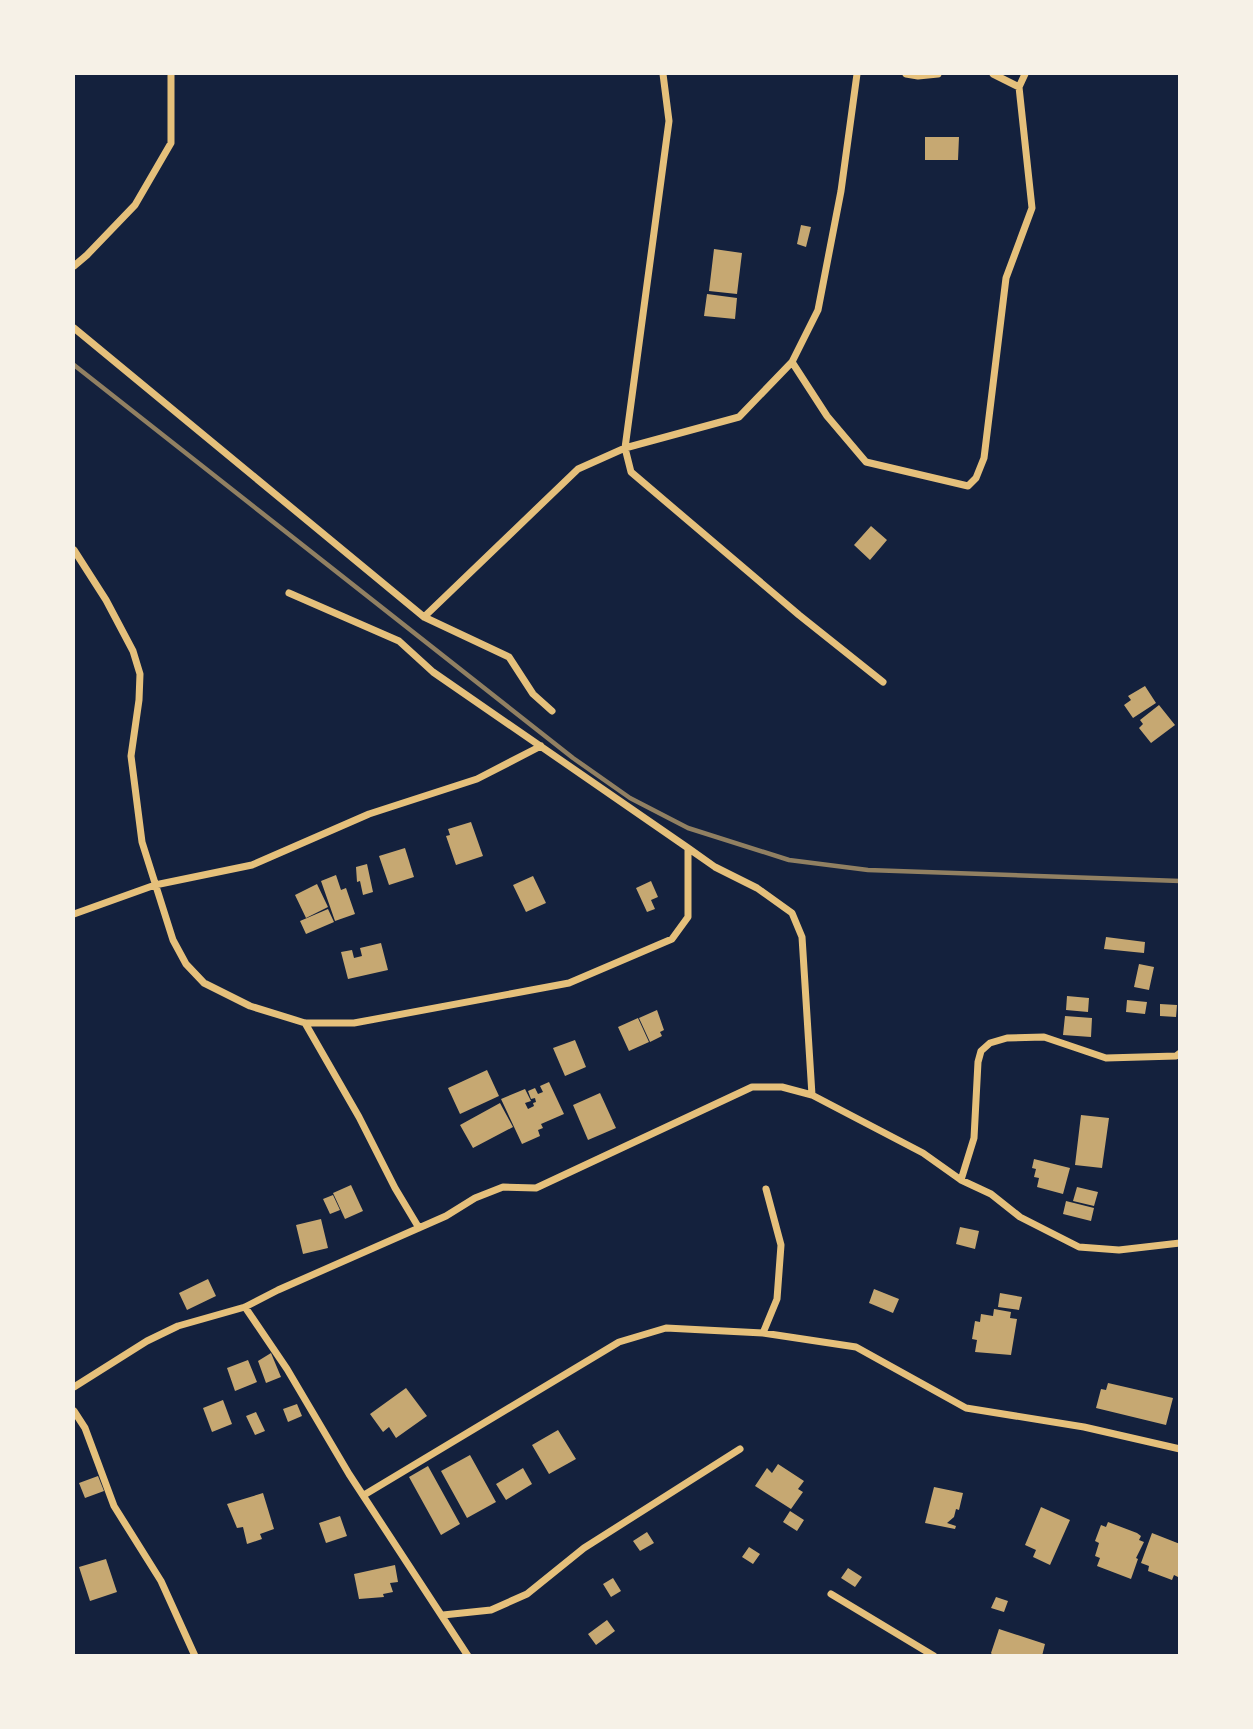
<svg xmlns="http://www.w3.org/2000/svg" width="1253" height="1729" viewBox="0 0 1253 1729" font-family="Commissioner,sans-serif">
	<rect width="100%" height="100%" fill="#14213d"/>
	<path fill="#c6a872" d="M925 137H959L958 160H925Z
		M801 225 811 227 806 247 797 244Z
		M714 249 742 253 737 294 709 291Z
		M707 294 737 298 735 319 704 316Z
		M871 526 887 540 870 560 854 545Z
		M1145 686 1156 703 1133 718 1124 705 1131 700 1128 696Z
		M1159 705 1175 725 1151 743 1139 728 1143 724 1140 720Z
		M471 822 483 856 456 865 446 836 450 835 448 829Z
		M405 848 414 877 389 885 379 856Z
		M367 864 373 892 363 895 360 881 357 882 356 867Z
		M336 875 341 890 346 888 355 914 335 921 321 881Z
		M533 876 546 903 526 912 513 885Z
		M651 881 658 897 651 900 655 909 647 912 636 888Z
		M317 884 328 907 306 918 295 895Z
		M328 909 334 922 306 934 300 921Z
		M1106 937 1145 942 1144 953 1104 949Z
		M381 943 388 970 348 979 341 952 352 950 354 958 362 956 360 948Z
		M1139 964 1154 967 1149 990 1134 987Z
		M1067 996 1089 998 1088 1012 1066 1010Z
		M1127 1000 1147 1002 1145 1014 1126 1012Z
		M1160 1004 1177 1005 1176 1017 1160 1016Z
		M657 1010 664 1030 660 1032 662 1036 650 1042 639 1018Z
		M1065 1016 1092 1018 1091 1037 1063 1035Z
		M638 1018 649 1042 629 1051 618 1027Z
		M575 1040 586 1067 565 1076 553 1048Z
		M487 1070 499 1096 460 1114 448 1088Z
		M549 1082 564 1114 541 1124 543 1128 538 1130 540 1136 522 1144 501 1099 525 1089 531 1101 525 1103 528 1109 534 1106 533 1103 536 1102 535 1098 531 1099 528 1091 535 1088 538 1094 543 1092 540 1086Z
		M600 1093 616 1128 588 1140 573 1105Z
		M500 1103 513 1127 473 1148 460 1125Z
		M1081 1115 1109 1118 1102 1168 1075 1165Z
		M1034 1159 1070 1168 1063 1194 1037 1187 1039 1178 1034 1177 1036 1169 1032 1168Z
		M351 1185 363 1211 345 1219 333 1193Z
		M1077 1187 1098 1192 1094 1206 1073 1201Z
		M333 1195 340 1210 330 1214 323 1199Z
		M1066 1201 1094 1208 1091 1221 1063 1214Z
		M321 1219 328 1248 303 1254 296 1225Z
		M960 1227 979 1231 975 1249 956 1244Z
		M208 1279 216 1296 187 1310 179 1293Z
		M874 1289 899 1299 893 1313 869 1303Z
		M1000 1293 1022 1297 1019 1310 998 1307Z
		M994 1309 1011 1312 1010 1318 1017 1319 1011 1355 975 1352 977 1340 972 1339 975 1321 980 1322 981 1314 993 1316Z
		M271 1353 281 1377 266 1383 258 1361Z
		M248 1360 257 1382 235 1391 227 1368Z
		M1108 1383 1173 1398 1166 1425 1096 1408 1101 1389 1106 1390Z
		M406 1388 427 1416 396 1438 389 1427 383 1432 370 1414Z
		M223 1400 232 1424 212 1432 203 1408Z
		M297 1404 302 1416 288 1422 283 1409Z
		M256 1412 265 1431 255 1435 246 1416Z
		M558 1430 576 1459 549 1474 532 1445Z
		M470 1455 496 1502 467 1518 441 1471Z
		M778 1464 804 1481 798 1489 803 1492 791 1509 755 1486 767 1468 772 1473Z
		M428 1466 460 1524 441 1535 409 1477Z
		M523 1468 532 1484 506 1500 496 1484Z
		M98 1476 104 1491 85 1498 79 1483Z
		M934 1487 963 1493 959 1510 956 1509 954 1517 947 1523 956 1526 955 1529 925 1523Z
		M263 1493 274 1529 260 1534 262 1539 247 1544 243 1527 237 1528 227 1504Z
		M1041 1507 1070 1520 1050 1565 1033 1557 1036 1550 1025 1545Z
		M790 1511 804 1520 797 1531 783 1522Z
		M340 1516 347 1536 326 1543 319 1523Z
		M1108 1522 1137 1533 1141 1536 1139 1540 1144 1542 1136 1558 1138 1559 1131 1579 1097 1566 1100 1558 1095 1556 1099 1543 1095 1541 1101 1525 1106 1527Z
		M647 1532 654 1543 640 1551 633 1541Z
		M1152 1533 1180 1544V1578L1174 1575 1172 1580 1148 1571 1149 1566 1141 1563Z
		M749 1547 760 1554 753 1564 742 1557Z
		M106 1559 117 1592 90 1601 79 1567Z
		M395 1565 398 1582 390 1583 393 1592 383 1594 384 1597 359 1599 354 1574Z
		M848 1568 862 1577 855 1587 841 1578Z
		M613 1578 621 1591 611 1597 603 1584Z
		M996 1597 1008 1601 1004 1612 991 1608Z
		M607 1620 615 1631 596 1645 588 1634Z
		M999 1629 1045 1644 1042 1656H993L991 1653Z"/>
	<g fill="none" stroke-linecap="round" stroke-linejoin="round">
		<path stroke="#e5c07b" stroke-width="7" d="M663 74 669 121 625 448 631 472 799 615 883 682
			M906 74 918 76 938 74
			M993 74 1019 87
			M74 266 87 255 135 205 171 143V74
			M74 328 424 617 509 657 533 694 552 711
			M792 362 827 416 866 462 968 486 976 478 984 458 1006 278 1032 208 1019 87 1025 74
			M74 550 106 600 133 651 140 674 139 700 131 756 142 842 173 940 186 964 204 983 250 1006 305 1023H354L569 983 672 939 688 917V848
			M289 593 399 641 433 672 688 848 715 867 757 888 792 913 802 937 812 1095
			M424 617 578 469 625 448 739 417 792 362 818 310 841 191 857 74
			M74 914 155 885 252 865 369 814 477 779 541 746
			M305 1023 359 1117 395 1188 419 1228
			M961 1180 974 1138 978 1062 981 1051 990 1043 1007 1038 1044 1037 1106 1058 1176 1056 1180 1053
			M245 1307 287 1369 349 1474 468 1656
			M763 1333 777 1299 781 1245 766 1189
			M74 1387 147 1341 178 1326 245 1307 278 1290 446 1216 475 1198 503 1187 536 1188 752 1087H782L812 1095 923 1153 961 1180 991 1194 1020 1217 1079 1247 1119 1250 1180 1243
			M74 1411 85 1428 114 1506 161 1581 195 1656
			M364 1495 619 1342 666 1328 763 1333 856 1347 966 1408 1084 1427 1180 1449
			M831 1594 934 1656
			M443 1615 491 1610 527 1594 584 1548 740 1449"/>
		<path stroke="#918062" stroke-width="4.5" d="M74 365 573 758 630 798 688 828 789 860 868 870 1180 881"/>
	</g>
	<rect width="1253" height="1729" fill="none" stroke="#f6f1e7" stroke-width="150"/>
</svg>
